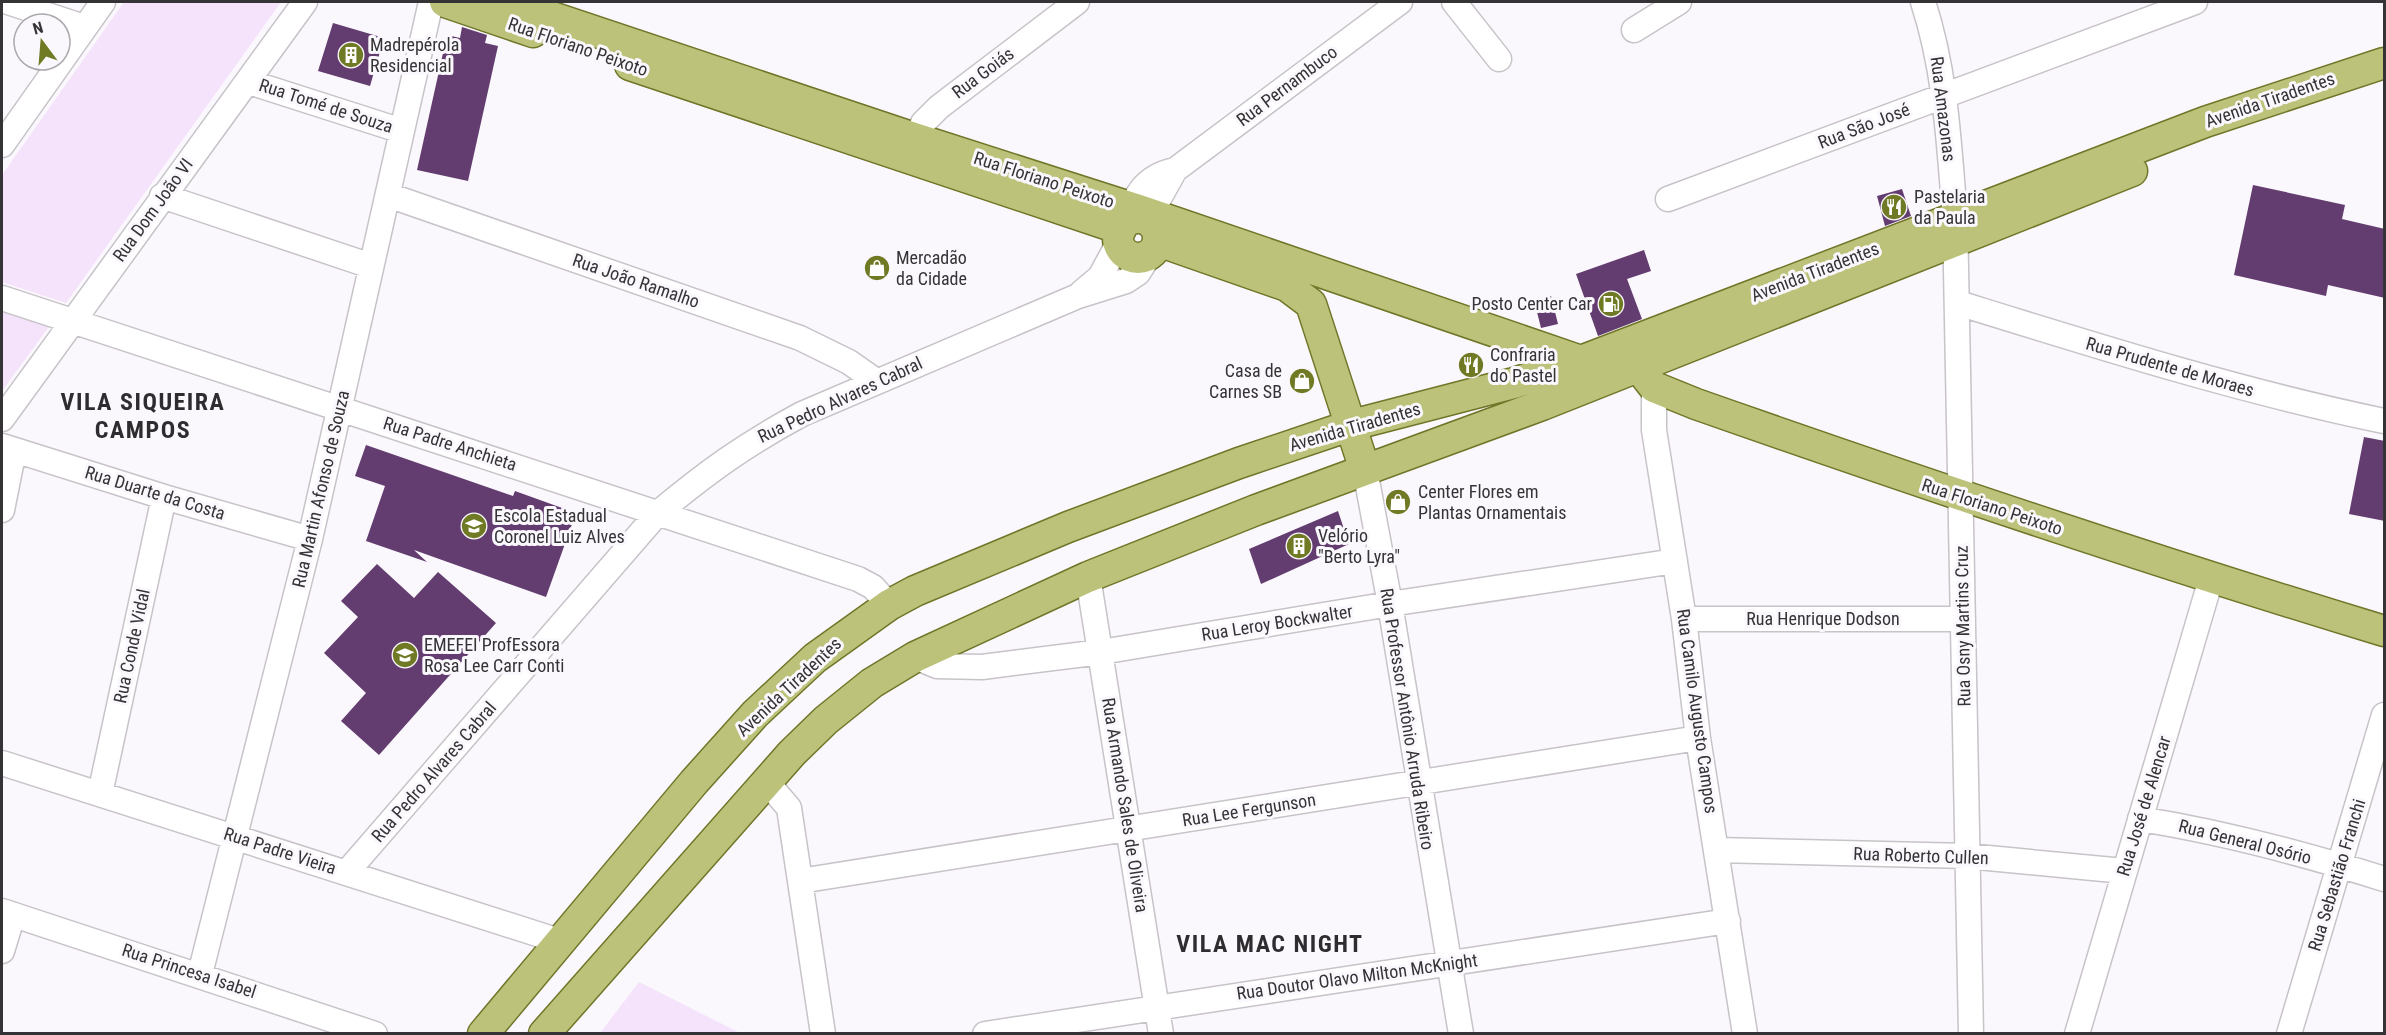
<svg xmlns="http://www.w3.org/2000/svg" width="2386" height="1035" viewBox="0 0 2386 1035" font-family="'Roboto Condensed',sans-serif">
	<rect width="100%" height="100%" fill="#fbf8fd"/>
	<path fill="#f5e2fb" d="M124 2H281L66 303 2 282V175Z
		M2 308 51 324 2 391Z
		M639 982 740 1033H600Z"/>
	<path fill="#633d70" d="M333 23 384 38 370 86 318 71Z
		M462 27 487 35 485 43 498 46 468 181 417 170 447 35 460 38Z
		M2253 185 2345 205 2342 219 2385 229V298L2328 285 2326 296 2234 275Z
		M1902 189 1911 216 1885 226 1877 196Z
		M1644 250 1651 271 1627 279 1642 319 1598 336 1576 274Z
		M1551 296 1558 324 1541 328 1534 300Z
		M2364 437 2385 441V521L2349 514Z
		M366 445 513 496 515 491 576 513 546 597 414 550 427 562 366 541 385 486 355 476Z
		M1338 511 1349 544 1261 584 1249 549Z
		M377 564 414 598 438 572 496 623 379 755 341 721 366 693 324 653 358 617 341 601Z"/>
	<g fill="none" stroke-linecap="round" stroke-linejoin="round">
		<g stroke="#c7c3c8" stroke-width="27">
			<path id="minor" d="M8 2 84 27
				M1454 2 1499 59
				M1923 2C1946 72 1949 145 1955 218L1971 1034
				M1634 30 1679 2
				M249 82 402 131
				M2 145 103 2
				M908 155 923 123 939 107 1077 2
				M388 195 800 338 849 362 876 381
				M162 196 371 266
				M1668 199 2195 2
				M1125 224C1134 196 1145 176 1175 170L1400 2
				M1156 231 1157 202 1175 170
				M1082 292 1100 277 1119 242
				M2 298 858 579 873 587 889 605
				M1958 303C2100 347 2239 391 2384 421
				M1654 387V430L1684 619 1698 738 1745 1034
				M2 419 305 2
				M2 446 164 497 310 539
				M1365 470 1390 604 1461 1034
				M2 510 14 450
				M1088 577 1161 1034
				M1684 619H1963
				M915 657 937 666 982 667 1101 652 1390 604 1675 561
				M2 763 559 941
				M766 781 789 808 823 1034
				M100 794 164 497
				M2140 819C2222 832 2305 854 2384 879
				M1717 850 1967 856 2124 871
				M346 873 658 513C707 472 746 444 802 414L1078 296 1126 281 1138 273 1150 254
				M800 881 1698 738
				M2 911 375 1034
				M2 951 13 915
				M200 974 310 539 431 2
				M985 1034 1728 921
				M2077 1034 2211 579
				M2289 1034 2384 715"/>
		</g>
		<g stroke="#707628" stroke-width="33">
			<path id="major" d="M445 2 533 32
				M507 2 914 138 1139 210 1581 361
				M630 65 1121 229
				M1118 238a20 20 0 1 1 40 0a20 20 0 1 1-40 0Z
				M1158 241 1287 286 1311 304 1365 470
				M1628 354 1654 387 1696 404C1924 484 2153 561 2384 631
				M483 1034 694 782 755 714 815 658 889 605 915 591 1068 527 1239 463 1352 425 1514 383 1581 361 2205 122 2384 63
				M544 1034 792 753 826 720 872 683 915 657 1088 577 1256 510 1542 405 2132 171"/>
		</g>
		<use href="#minor" stroke="#fff" stroke-width="24"/>
		<use href="#major" stroke="#bcc27a" stroke-width="30"/>
	</g>
	<defs>
		<g id="building-disc" transform="scale(1.35)"><circle r="9.5" fill="#707924" stroke="#fbf8fd"/><path d="M-4-6H4V6H1V3H-1V6H-4ZM-2.5-4.3h1.7v1.8h-1.7ZM.8-4.3h1.7v1.8H.8ZM-2.5-1h1.7V.8h-1.7ZM.8-1h1.7V.8H.8Z" fill="#fff"/></g>
		<g id="restaurant-disc" transform="scale(1.35)"><circle r="9.5" fill="#707924" stroke="#fbf8fd"/><path d="M-5-6h1v4h1v-4h1v4h1v-4h1v5L-1.5 .5V6h-2V.5L-5-1ZM5-6V6H3V1.5H1.5Q1.5-4 5-6Z" fill="#fff"/></g>
		<g id="shop-disc" transform="scale(1.35)"><circle r="9.5" fill="#707924" stroke="#fbf8fd"/><path d="M-5-2.5h2.3a2.7 3.5 0 0 1 5.4 0H5L5.5 6h-11ZM-1.5-2.5h3a1.5 2.3 0 0 0-3 0Z" fill="#fff"/></g>
		<g id="fuel-disc" transform="scale(1.35)"><circle r="9.5" fill="#707924" stroke="#fbf8fd"/><path d="M-5.5-6h7V0h2V4h1.3V-2.5L3-4.5l.8-.8L6-3V5H2.5V1h-1V6h-7ZM-4.2-4.7v3.2H.2V-4.7Z" fill="#fff"/></g>
		<g id="school-disc" transform="scale(1.35)"><circle r="9.5" fill="#707924" stroke="#fbf8fd"/><path d="M0-5L7-2L0 1L-7-2ZM-4 1L0 2.5L4 1V4Q0 6-4 4Z" fill="#fff"/></g>
	</defs>
	<g fill-rule="evenodd">
		<use href="#building-disc" x="351" y="55"/>
		<use href="#restaurant-disc" x="1894" y="207"/>
		<use href="#shop-disc" x="877" y="268"/>
		<use href="#fuel-disc" x="1611" y="304"/>
		<use href="#restaurant-disc" x="1471" y="365"/>
		<use href="#shop-disc" x="1302" y="381"/>
		<use href="#shop-disc" x="1398" y="502"/>
		<use href="#school-disc" x="474" y="526"/>
		<use href="#building-disc" x="1299" y="546"/>
		<use href="#school-disc" x="405" y="655"/>
	</g>
	<g text-anchor="middle" stroke-width="6" stroke-linejoin="round" paint-order="stroke">
		<g font-size="18" fill="#353335" stroke="#fbf8fd" text-anchor="start">
			<text x="370" y="51">Madrepérola<tspan x="370" dy="21">Residencial</tspan></text>
			<text x="1914" y="203">Pastelaria<tspan x="1914" dy="21">da Paula</tspan></text>
			<text x="896" y="264">Mercadão<tspan x="896" dy="21">da Cidade</tspan></text>
			<text x="1592" y="310" text-anchor="end">Posto Center Car</text>
			<text x="1490" y="361">Confraria<tspan x="1490" dy="21">do Pastel</tspan></text>
			<text x="1282" y="377" text-anchor="end">Casa de<tspan x="1282" dy="21">Carnes SB</tspan></text>
			<text x="1418" y="498">Center Flores em<tspan x="1418" dy="21">Plantas Ornamentais</tspan></text>
			<text x="494" y="522">Escola Estadual<tspan x="494" dy="21">Coronel Luiz Alves</tspan></text>
			<text x="1318" y="542">Velório<tspan x="1318" dy="21">"Berto Lyra"</tspan></text>
			<text x="424" y="651">EMEFEI ProfEssora<tspan x="424" dy="21">Rosa Lee Carr Conti</tspan></text>
		</g>
		<g font-size="18" fill="#353335" stroke="#fbf8fd">
			<text transform="translate(578 47) rotate(19)" y="6">Rua Floriano Peixoto</text>
			<text transform="translate(983 73) rotate(-37)" y="6">Rua Goiás</text>
			<text transform="translate(1287 86) rotate(-37)" y="6">Rua Pernambuco</text>
			<text transform="translate(2270 100) rotate(-19)" y="6">Avenida Tiradentes</text>
			<text transform="translate(326 106) rotate(18)" y="6">Rua Tomé de Souza</text>
			<text transform="translate(1943 109) rotate(83)" y="6">Rua Amazonas</text>
			<text transform="translate(1864 126) rotate(-21)" y="6">Rua São José</text>
			<text transform="translate(1044 180) rotate(18)" y="6">Rua Floriano Peixoto</text>
			<text transform="translate(153 210) rotate(-54)" y="6">Rua Dom João VI</text>
			<text transform="translate(1815 272) rotate(-21)" y="6">Avenida Tiradentes</text>
			<text transform="translate(636 281) rotate(19)" y="6">Rua João Ramalho</text>
			<text transform="translate(2170 367) rotate(16)" y="6">Rua Prudente de Moraes</text>
			<text transform="translate(840 400) rotate(-25)" y="6">Rua Pedro Alvares Cabral</text>
			<text transform="translate(1355 427) rotate(-16)" y="6">Avenida Tiradentes</text>
			<text transform="translate(450 444) rotate(18)" y="6">Rua Padre Anchieta</text>
			<text transform="translate(321 489) rotate(-77)" y="6">Rua Martin Afonso de Souza</text>
			<text transform="translate(155 493) rotate(17)" y="6">Rua Duarte da Costa</text>
			<text transform="translate(1992 507) rotate(18)" y="6">Rua Floriano Peixoto</text>
			<text x="1823" y="625">Rua Henrique Dodson</text>
			<text transform="translate(1277 623) rotate(-9)" y="6">Rua Leroy Bockwalter</text>
			<text transform="translate(1963 626) rotate(-91)" y="6">Rua Osny Martins Cruz</text>
			<text transform="translate(132 646) rotate(-78)" y="6">Rua Conde Vidal</text>
			<text transform="translate(789 687) rotate(-43)" y="6">Avenida Tiradentes</text>
			<text transform="translate(1697 711) rotate(82)" y="6">Rua Camilo Augusto Campos</text>
			<text transform="translate(1407 719) rotate(81)" y="6">Rua Professor Antônio Arruda Ribeiro</text>
			<text transform="translate(434 772) rotate(-49)" y="6">Rua Pedro Alvares Cabral</text>
			<text transform="translate(1125 805) rotate(81)" y="6">Rua Armando Sales de Oliveira</text>
			<text transform="translate(2144 806) rotate(-73)" y="6">Rua José de Alencar</text>
			<text transform="translate(1249 810) rotate(-9)" y="6">Rua Lee Fergunson</text>
			<text transform="translate(2245 842) rotate(14)" y="6">Rua General Osório</text>
			<text transform="translate(280 851) rotate(18)" y="6">Rua Padre Vieira</text>
			<text transform="translate(1921 856) rotate(2)" y="6">Rua Roberto Cullen</text>
			<text transform="translate(2337 875) rotate(-73)" y="6">Rua Sebastião Franchi</text>
			<text transform="translate(189 971) rotate(18)" y="6">Rua Princesa Isabel</text>
			<text transform="translate(1357 977) rotate(-8)" y="6">Rua Doutor Olavo Milton McKnight</text>
		</g>
		<g font-size="24" font-weight="bold" letter-spacing="1.5" fill="#2f2c30" stroke="#fbf8fd">
			<text x="143" y="410">VILA SIQUEIRA<tspan x="143" dy="28">CAMPOS</tspan></text>
			<text x="1270" y="952">VILA MAC NIGHT</text>
		</g>
	</g>
	<rect width="2386" height="1035" fill="none" stroke="#353335" stroke-width="6"/>
	<g transform="translate(42 42) rotate(344)"><circle r="28" fill="#fbf8fd" stroke="#aca9ad" stroke-width="1.5"/>
	<path d="M0-4.5L10 22L0 15L-10 22Z" fill="#707924"/>
	<text y="-9" font-size="16" font-weight="bold" text-anchor="middle" fill="#353335">N</text>
	</g>
</svg>
